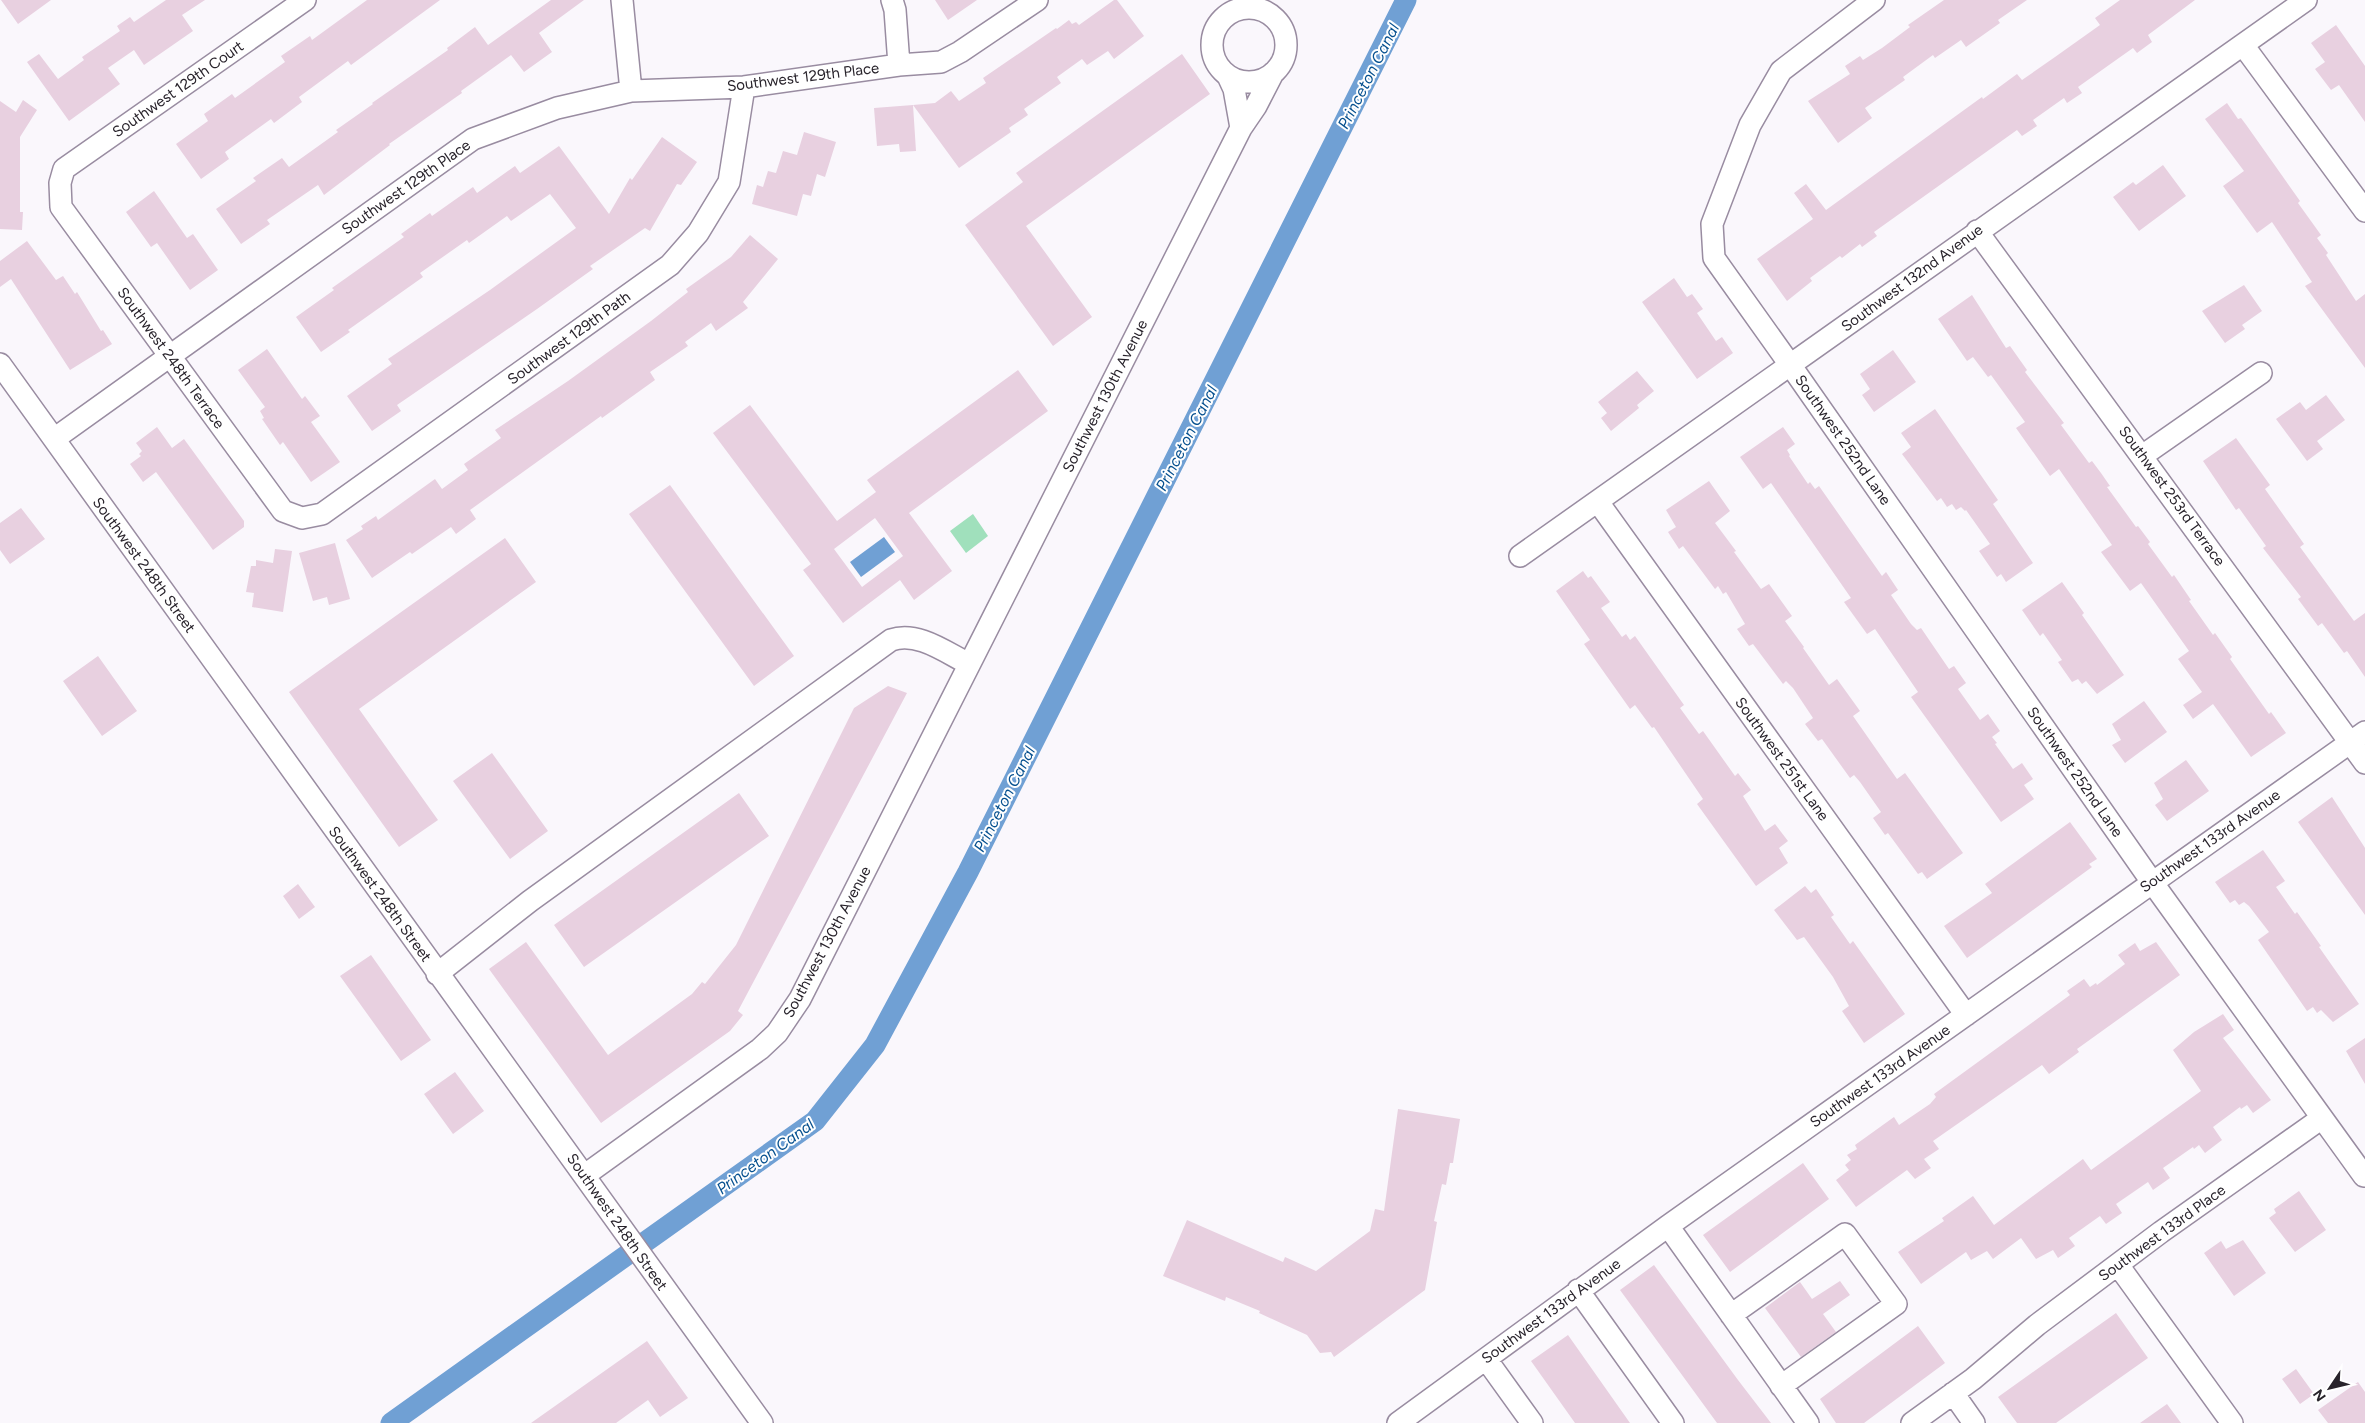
<svg xmlns="http://www.w3.org/2000/svg" width="2365" height="1423" viewBox="0 0 2365 1423" font-family="Figtree,sans-serif">
	<rect width="100%" height="100%" fill="#faf7fc"/>
	<path fill="#a0e0bc" d="M973 514 988 536 966 553 950 531Z"/>
	<path fill="#70a0d4" d="M884 537 895 552 861 577 850 562Z"/>
	<g fill="none" stroke-linecap="round" stroke-linejoin="round">
		<path stroke="#70a0d4" stroke-width="21" d="M391 1423 815 1121 875 1045 968 872 1406 0"/>
	</g>
	<path fill="#e8d0e0" fill-rule="evenodd" d="M1 0H51L18 24Z
		M166 0H205L182 15 193 31 144 65 134 50 108 68 120 84 69 121 27 62 39 54 58 79 84 60 82 57 120 31 117 26 130 17 134 22Z
		M367 0H440L351 65 348 61 299 97 302 102 274 123 271 119 225 152 229 159 201 179 176 144 208 121 204 114 232 94 235 98 285 62 281 56 310 36 312 40Z
		M551 0H584L539 33 552 52 524 72 511 55 461 91 462 93 389 144 390 145 324 195 318 185 267 220 270 224 241 244 216 209 256 181 253 178 282 158 289 167 338 132 336 130 373 104 372 103 448 50 447 48 475 27 488 45Z
		M935 0H977L948 20Z
		M1114 0H1117L1144 36 1114 59 1108 51 1087 65 1082 59 1057 77 1061 83 1024 109 1028 115 1009 128 1011 132 959 168 913 105 935 103 951 91 959 101 986 83 983 78 1056 28 1057 29 1069 20 1072 24 1076 22 1079 25Z
		M1944 0H2027L1998 20 2000 23 1966 47 1961 40 1935 58 1933 55 1903 77 1905 80 1865 108 1872 118 1838 143 1808 101 1850 74 1845 66 1860 56 1863 60 1882 48 1910 27 1908 25Z
		M2120 0H2195L2148 35 2152 42 2137 53 2133 48 2078 87 2082 93 2067 103 2064 98 2033 120 2037 126 2022 136 2017 130 1874 232 1877 236 1862 247 1860 244 1842 258 1840 256 1810 278 1812 281 1787 301 1757 259 1813 219 1794 193 1806 184 1826 210 1982 97 1983 99 2017 74 2022 80 2055 57 2100 25 2095 18Z
		M2336 25 2365 66V122L2339 85 2331 90 2315 69 2325 62 2311 43Z
		M1182 54 1210 94 1026 226 1092 317 1053 346 965 225 1023 182 1016 173Z
		M23 100 37 110 20 137V212H23L22 230 0 229V101L16 112Z
		M2227 103 2238 119 2241 118 2247 126 2300 201 2298 203 2321 235 2317 238 2328 253 2326 255 2356 301 2365 294V368L2305 286 2312 282 2272 222 2257 233 2223 186 2244 171 2205 119Z
		M913 105 916 151 900 152 899 144 877 146 874 108Z
		M804 132 836 142 825 177 817 174 811 196 803 194 797 216 752 204 757 185 763 187 768 171 776 173 783 151 797 155Z
		M662 137 697 162 681 185 677 184 650 231 645 228 590 266 593 269 537 309 397 405 401 411 372 431 347 396 392 364 388 359 490 290 576 228 550 194 511 221 507 216 469 243 467 240 420 273 423 277 348 330 350 332 321 352 296 317 334 290 332 288 404 237 401 234 430 213 432 216 473 187 477 193 515 166 520 173 559 146 609 214 630 178 632 180Z
		M2163 165 2186 196 2139 231 2113 197 2133 182 2136 185Z
		M154 191 187 238 193 234 218 270 190 290 157 243 151 247 126 212Z
		M750 235 778 259 743 302 748 308 716 331 711 323 685 342 688 346 650 372 655 380 602 418 601 416 470 510 476 519 456 534 451 527 412 554 410 552 372 578 346 540 363 529 361 526 376 516 378 520 435 479 442 489 468 470 464 464 501 438 495 430 568 381 651 321 688 292 686 289 731 257Z
		M27 241 56 280 63 276 75 294 77 292 101 331 103 330 112 344 70 370 11 279 0 287V261Z
		M1674 278 1687 297 1692 294 1703 309 1697 313 1716 341 1722 337 1733 353 1697 379 1642 302Z
		M2244 285 2262 311 2242 325 2245 329 2225 343 2202 311Z
		M1972 295 2006 348 2010 346 2027 370 2025 372 2064 423 2061 425 2089 463 2092 461 2101 473 2110 486 2107 487 2136 527 2138 526 2150 542 2148 544 2172 577 2174 575 2191 600 2189 601 2213 635 2215 633 2232 657 2230 659 2269 714 2271 712 2286 733 2251 757 2213 704 2193 719 2183 705 2202 692 2178 659 2189 651 2141 583 2130 591 2101 552 2112 545 2059 469 2050 476 2016 428 2025 422 1991 375 1988 377 1973 357 1967 361 1938 319Z
		M267 349 302 399 305 396 320 416 311 422 340 462 311 482 283 442 280 445 262 419 264 418 260 411 265 407 238 370Z
		M1893 350 1916 382 1874 412 1862 395 1870 389 1860 374Z
		M1018 370 1048 411 909 513 952 571 914 600 900 580 843 623 803 570 811 564 713 433 750 405 837 521 876 492 867 480ZM875 518 903 556 862 587 834 549Z
		M1637 371 1654 391 1637 405 1639 408 1611 431 1601 418 1607 413 1598 402Z
		M2326 395 2345 420 2317 441 2323 449 2307 461 2276 419 2300 402 2306 410Z
		M1935 409 1998 500 1993 504 2033 563 2006 582 2001 574 1997 577 1979 551 1990 544 1966 510 1965 511 1961 507 1956 510 1952 504 1947 507 1941 498 1937 501 1902 454 1911 447 1901 433Z
		M157 427 172 448 184 439 244 521V527L213 550 156 472 143 482 130 464 141 456 139 454 142 451 136 443Z
		M1783 427 1795 444 1787 450 1790 455 1789 456 1808 484 1810 482 1815 489 1819 486 1882 576 1886 572 1898 590 1891 595 1911 624 1917 630 1921 628 1949 669 1954 666 1966 683 1958 689 1980 720 1988 714 2000 731 1992 737 1997 743 1995 744 2013 769 2022 763 2033 779 2024 785 2034 799 2001 822 1911 697 1918 692 1875 629 1867 634 1844 602 1851 598 1771 483 1763 489 1740 457Z
		M2236 438 2270 485 2265 489 2304 544 2300 547 2354 621 2365 613V677L2347 651 2344 653 2322 623 2318 626 2298 599 2301 597 2263 548 2266 546 2239 508 2236 510 2203 461Z
		M1709 481 1730 511 1715 523 1736 551 1734 552 1761 589 1769 584 1792 616 1785 621 1804 647 1803 648 1829 685 1837 679 1860 711 1853 716 1897 779 1905 773 1963 853 1927 879 1922 872 1918 874 1888 833 1885 835 1873 818 1881 812 1860 782 1854 775 1850 778 1822 739 1818 741 1805 724 1813 718 1793 688 1786 681 1783 684 1753 644 1749 646 1737 629 1745 624 1726 592 1723 594 1718 586 1715 589 1683 546 1679 549 1668 532 1676 527 1666 510Z
		M670 485 794 656 754 686 629 514Z
		M21 508 45 539 10 564 0 550V523Z
		M505 538 536 582 359 709 438 820 399 847 289 692Z
		M335 543 350 599 329 605 327 597 313 601 299 553Z
		M275 549 292 551 283 612 252 607 254 593 246 592 251 566H256V560L273 563Z
		M1583 571 1588 578 1591 576 1610 602 1601 608 1622 637 1626 634 1630 640 1635 636 1684 705 1680 708 1699 734 1703 731 1735 776 1738 773 1751 790 1743 796 1765 831 1775 824 1788 841 1779 848 1788 863 1756 886 1697 804 1703 799 1654 727 1652 728 1635 705 1630 709 1584 644 1590 640 1556 591Z
		M2062 582 2084 613 2082 615 2124 675 2097 694 2086 681 2082 684 2078 679 2072 682 2058 662 2062 660 2043 633 2040 636 2022 610Z
		M98 656 137 711 102 736 63 681Z
		M888 686 907 693 738 1011 743 1015 730 1031 601 1123 489 969 526 942 608 1055 692 994 702 982 705 984 736 945 854 708Z
		M2144 701 2167 732 2125 763 2112 745 2121 740 2112 724Z
		M492 753 548 831 510 859 453 781Z
		M2186 760 2209 791 2167 821 2155 805 2163 799 2154 783Z
		M739 793 769 836 584 967 554 925Z
		M2332 797 2365 848V915L2298 822Z
		M2070 822 2097 859 2089 864 2092 867 1967 958 1944 926 1992 893 1985 884Z
		M2263 850 2285 881 2276 887 2295 914 2297 912 2321 946 2319 947 2359 1004 2333 1022 2321 1010 2317 1013 2313 1007 2307 1011 2258 940 2269 932 2249 906 2244 902 2239 905 2235 900 2230 903 2215 882Z
		M298 884 315 907 299 919 283 896Z
		M1805 886 1811 893 1816 889 1834 915 1831 917 1850 944 1853 941 1905 1014 1864 1043 1842 1011 1849 1006 1833 977 1804 937 1797 940 1774 910Z
		M2156 942 2180 975 2077 1049 2079 1052 2049 1074 2042 1065 1933 1141 1939 1149 1924 1159 1931 1168 1915 1179 1907 1170 1856 1207 1836 1180 1849 1170 1845 1165 1851 1160 1847 1155 1857 1149 1855 1145 1894 1117 1899 1125 1930 1104 1936 1097 1934 1094 2070 995 2067 991 2084 979 2090 987 2096 983 2097 985 2125 964 2118 955 2135 943 2140 951Z
		M371 955 431 1040 401 1061 340 976Z
		M2223 1014 2234 1030 2223 1038 2271 1100 2253 1113 2247 1105 2241 1109 2240 1107 2213 1127 2222 1140 2205 1153 2199 1145 2194 1149 2193 1147 2163 1168 2170 1178 2153 1190 2148 1182 2116 1204 2122 1213 2106 1224 2100 1216 2069 1238 2075 1246 2058 1258 2053 1250 2036 1259 2021 1238 1993 1259 1987 1251 1971 1260 1966 1252 1921 1284 1898 1252 1944 1221 1942 1218 1973 1196 1994 1225 2083 1159 2091 1170 2201 1091 2173 1050 2194 1032Z
		M2365 1038V1084L2346 1051Z
		M455 1072 484 1111 453 1134 424 1094Z
		M1398 1109 1460 1119 1453 1163H1450L1446 1185 1442 1184 1434 1221 1437 1222 1425 1290 1334 1357 1331 1352 1320 1353 1307 1335 1259 1313 1260 1311 1226 1297 1225 1301 1163 1276 1187 1220 1283 1262 1285 1257 1316 1271 1370 1231 1375 1209 1384 1211Z
		M1803 1163 1829 1199 1730 1272 1703 1235Z
		M2299 1191 2326 1230 2295 1252 2269 1218 2276 1213 2274 1209Z
		M2243 1240 2266 1273 2234 1296 2204 1253 2221 1241 2226 1249Z
		M1654 1265 1738 1380 1771 1423H1717L1620 1290Z
		M1840 1281 1850 1295 1823 1314 1836 1332 1801 1357 1765 1308 1800 1282 1812 1299Z
		M2116 1313 2148 1358 2056 1423H2017L1998 1397Z
		M1918 1326 1945 1363 1864 1423H1836L1820 1399Z
		M1568 1335 1630 1423H1575L1531 1361Z
		M647 1341 688 1398 660 1417 648 1400 616 1423H531Z
		M2296 1369 2314 1394 2300 1404 2282 1379Z
		M2358 1382 2365 1392V1423H2328L2318 1410Z
		M2167 1404 2181 1423H2140Z"/>
	<g fill="none" stroke-linecap="round" stroke-linejoin="round">
		<g stroke="#998ca1" stroke-width="24">
			<path id="minor" d="M305 0 64 169 60 183 61 207 283 511 302 518 322 514 670 265 698 233 729 182 744 87
				M622 0 631 91
				M892 0 895 10 899 65
				M1874 0 1781 71 1750 125 1712 224 1714 258 1791 366 2152 882 2364 1176
				M1212 45a37 37 0 1 1 74 0a37 37 0 1 1-74 0Z
				M2243 45 2365 211
				M1228 76 1234 89 1241 128
				M1977 231 2365 763
				M0 364 762 1423
				M54 439 473 139 557 108 631 91 744 87 899 65 941 62 960 52 1037 0
				M2142 456 2261 373
				M1598 502 1966 1015
				M1520 556 2306 0
				M437 974 530 901 891 640C918 631 945 652 969 664
				M585 1175 760 1049 777 1033 800 999 1241 128 1256 106 1273 73
				M1668 1226 1808 1423
				M2118 1265 2232 1423
				M1578 1290 1673 1423
				M1731 1315 1845 1234 1896 1304 1781 1386
				M1486 1359 1532 1423
				M1953 1393 1974 1423
				M1398 1423 1668 1226 2365 732
				M1912 1423 1973 1379 2037 1325 2161 1232 2322 1118"/>
		</g>
		<use href="#minor" stroke="#fff" stroke-width="21"/>
	</g>
	<g text-anchor="middle" stroke-width="4" stroke-linejoin="round" paint-order="stroke">
		<g font-size="15" fill="#28232b" stroke="#fff">
			<text transform="translate(803 77) rotate(-7)" y="5">Southwest 129th Place</text>
			<text transform="translate(178 89) rotate(-35)" y="5">Southwest 129th Court</text>
			<text transform="translate(406 187) rotate(-35)" y="5">Southwest 129th Place</text>
			<text transform="translate(1912 278) rotate(-36)" y="5">Southwest 132nd Avenue</text>
			<text transform="translate(569 338) rotate(-36)" y="5">Southwest 129th Path</text>
			<text transform="translate(171 358) rotate(54)" y="5">Southwest 248th Terrace</text>
			<text transform="translate(1105 396) rotate(-63)" y="5">Southwest 130th Avenue</text>
			<text transform="translate(1843 440) rotate(55)" y="5">Southwest 252nd Lane</text>
			<text transform="translate(2172 496) rotate(54)" y="5">Southwest 253rd Terrace</text>
			<text transform="translate(144 565) rotate(54)" y="5">Southwest 248th Street</text>
			<text transform="translate(1782 759) rotate(54)" y="5">Southwest 251st Lane</text>
			<text transform="translate(2075 772) rotate(55)" y="5">Southwest 252nd Lane</text>
			<text transform="translate(2210 841) rotate(-35)" y="5">Southwest 133rd Avenue</text>
			<text transform="translate(380 894) rotate(54)" y="5">Southwest 248th Street</text>
			<text transform="translate(827 942) rotate(-62)" y="5">Southwest 130th Avenue</text>
			<text transform="translate(1880 1076) rotate(-35)" y="5">Southwest 133rd Avenue</text>
			<text transform="translate(617 1222) rotate(55)" y="5">Southwest 248th Street</text>
			<text transform="translate(2162 1233) rotate(-36)" y="5">Southwest 133rd Place</text>
			<text transform="translate(1551 1311) rotate(-36)" y="5">Southwest 133rd Avenue</text>
		</g>
		<g font-size="16" font-style="italic" fill="#06508f" stroke="#fff">
			<text transform="translate(1368 76) rotate(-63)" y="6">Princeton Canal</text>
			<text transform="translate(1186 438) rotate(-63)" y="6">Princeton Canal</text>
			<text transform="translate(1004 799) rotate(-63)" y="6">Princeton Canal</text>
			<text transform="translate(765 1156) rotate(-36)" y="6">Princeton Canal</text>
		</g>
	</g>
	<g transform="translate(2330 1388) rotate(235)" stroke="#ffffff" stroke-width="4" paint-order="stroke">
	<path d="M0-4L9 19L0 12L-9 19Z" fill="#28232b"/>
	<text y="-8" font-size="14" font-weight="bold" text-anchor="middle" fill="#28232b">N</text>
	</g>
</svg>
